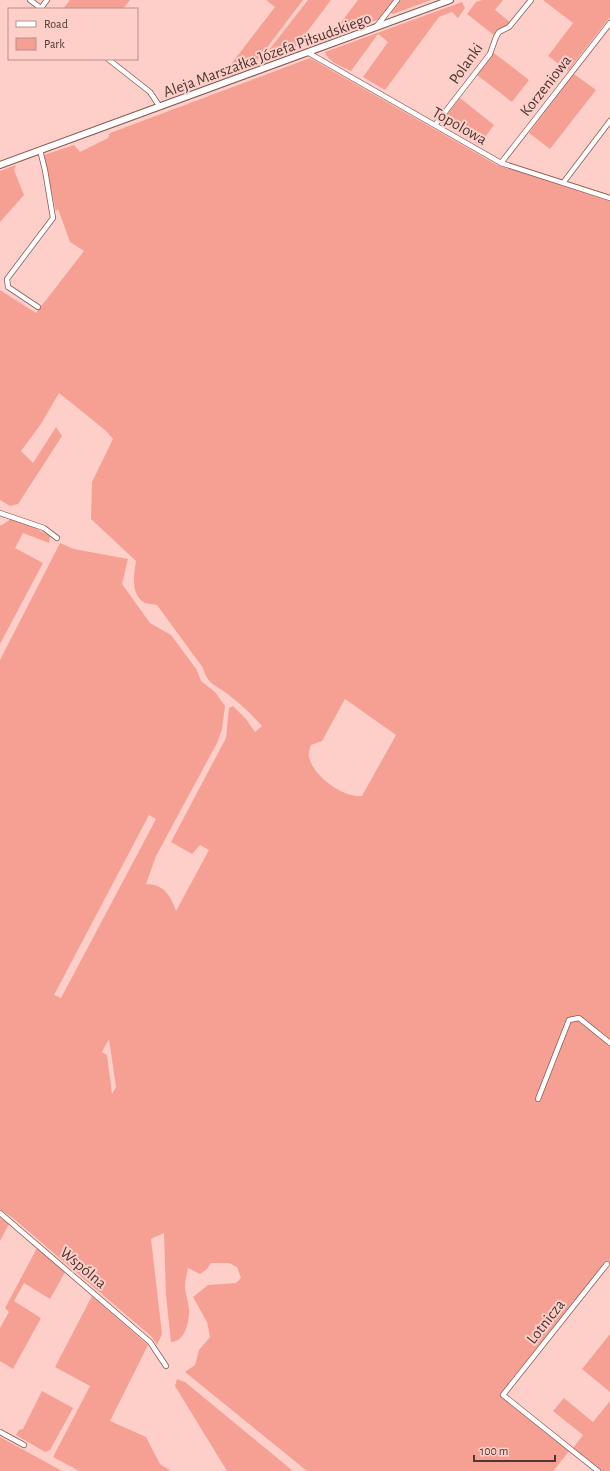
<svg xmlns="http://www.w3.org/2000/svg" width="610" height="1471" viewBox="0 0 610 1471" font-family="'Alegreya Sans',sans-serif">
	<rect width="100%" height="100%" fill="#fecfc8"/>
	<path fill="#f6a093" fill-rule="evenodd" d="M70 0H130L123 9H63Z
		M266 0H303L253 66 221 77 275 7Z
		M308 0H331L294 49 258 64Z
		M358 0H394L380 19 330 37Z
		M399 0H431L393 14 390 12Z
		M482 0H503L495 10 510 22 495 36 467 14 476 2Z
		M543 0H610V17L568 71 548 56 573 23Z
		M462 2 465 8 458 18 452 12 439 17 385 90 363 77 388 42 378 34 351 71C342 66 329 63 325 52Z
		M494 53 529 80 512 102 477 75Z
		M310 58 497 165 610 200V1262L607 1260 501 1394 570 1450 553 1471H307L185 1372 195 1365 199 1350 210 1337 207 1322 193 1297 208 1285 236 1283 241 1278 237 1267 229 1263H211L207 1269 200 1274 188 1268C187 1274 185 1280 185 1286 185 1295 190 1305 189 1314 188 1325 184 1342 171 1342L166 1295 164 1233 151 1239 162 1334 157 1345 152 1337 14 1219 0 1209V660L60 543 74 549 128 559 122 584 150 623 171 635 197 670 201 681 215 692 225 706 222 729 217 743 156 856 146 884C164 884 171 896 176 911L209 850 200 845 192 854 171 842 226 738 229 708 233 706 246 719 255 732 262 726C252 715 241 704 230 696 217 685 208 686 203 668L157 605C153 604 148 604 145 603 130 595 134 574 136 561L91 519 92 482 113 439 105 430 59 393 41 424 21 451 33 463 56 427 62 436 18 504 10 506 0 500V290L36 313 84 251 70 242 58 209 56 211 55 208 44 155 74 145 80 152 108 138 110 133ZM345 699 396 735 362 796C343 798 313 776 309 757 308 753 310 748 311 745L322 741ZM149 815 156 819 61 998 54 995ZM109 1039 116 1087 112 1094 107 1055 102 1052Z
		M574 74 596 90 550 149 529 133Z
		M460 98 494 125 479 145 441 122Z
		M16 165 14 170 24 195 0 222V171Z
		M11 519 28 524 50 536 49 543 23 533 15 548 43 563 0 644V525H2Z
		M0 1218 9 1224 0 1241Z
		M37 1248 65 1272 50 1299 24 1283 14 1301 41 1318 13 1369 0 1361V1328L9 1312 5 1308Z
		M92 1296 148 1345 110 1421 146 1437 160 1464 171 1471H79L53 1457 90 1386 55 1367Z
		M610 1334V1392L582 1369Z
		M177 1379 185 1382 293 1471H227L175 1386Z
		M42 1391 73 1408 50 1450 45 1452 16 1435 19 1430 23 1429Z
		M564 1398 593 1422 610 1401V1471H602L573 1448 583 1435 553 1411Z
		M0 1437 62 1471H0Z"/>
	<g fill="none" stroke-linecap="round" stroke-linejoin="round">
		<g stroke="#8b5951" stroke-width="6">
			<path id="street" d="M30 0 42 9
				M41 8 47 0
				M376 27 397 0
				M307 52 501 163 610 198
				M108 59 150 92 160 107
				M435 125 490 54 496 37 499 32 509 27 531 0
				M501 163 610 23
				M563 183 610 121
				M38 307 8 287 7 279 53 218 45 170 40 150
				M0 513 44 528 57 538
				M538 1099 569 1020 579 1018 610 1043
				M0 1213 150 1342 166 1366
				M0 1432 24 1445
				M598 1471 503 1395 607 1264"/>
		</g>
		<g stroke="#8b5951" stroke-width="8">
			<path id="secondary" d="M0 165 450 0"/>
		</g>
		<use href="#street" stroke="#fff" stroke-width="4.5"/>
		<use href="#secondary" stroke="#fff" stroke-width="6"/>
	</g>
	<g text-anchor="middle" stroke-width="4" stroke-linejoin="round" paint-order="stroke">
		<g font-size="16" fill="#4d3633" stroke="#fecfc8">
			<text transform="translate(267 54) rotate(-20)" y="6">Aleja Marszałka Józefa Piłsudskiego</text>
			<text transform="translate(465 63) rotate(-55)" y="6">Polanki</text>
			<text transform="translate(545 85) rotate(-52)" y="6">Korzeniowa</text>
			<text transform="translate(460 125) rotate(30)" y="6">Topolowa</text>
			<text transform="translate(84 1267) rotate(40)" y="6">Wspólna</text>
			<text transform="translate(545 1321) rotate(-52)" y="6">Lotnicza</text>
		</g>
	</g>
	<rect x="8" y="8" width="130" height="52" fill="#fecfc8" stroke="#b7928c"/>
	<rect x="16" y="21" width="20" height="6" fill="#ffffff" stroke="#b7928c"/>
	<text x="44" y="28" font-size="12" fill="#4d3633">Road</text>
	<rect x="16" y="38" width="20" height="12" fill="#f6a093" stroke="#b7928c"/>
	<text x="44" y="48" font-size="12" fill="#4d3633">Park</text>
	<path d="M474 1455v6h81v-6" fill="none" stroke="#4d3633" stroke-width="2"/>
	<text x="480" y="1455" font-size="12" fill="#4d3633" stroke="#fecfc8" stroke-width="3" paint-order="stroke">100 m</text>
</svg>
